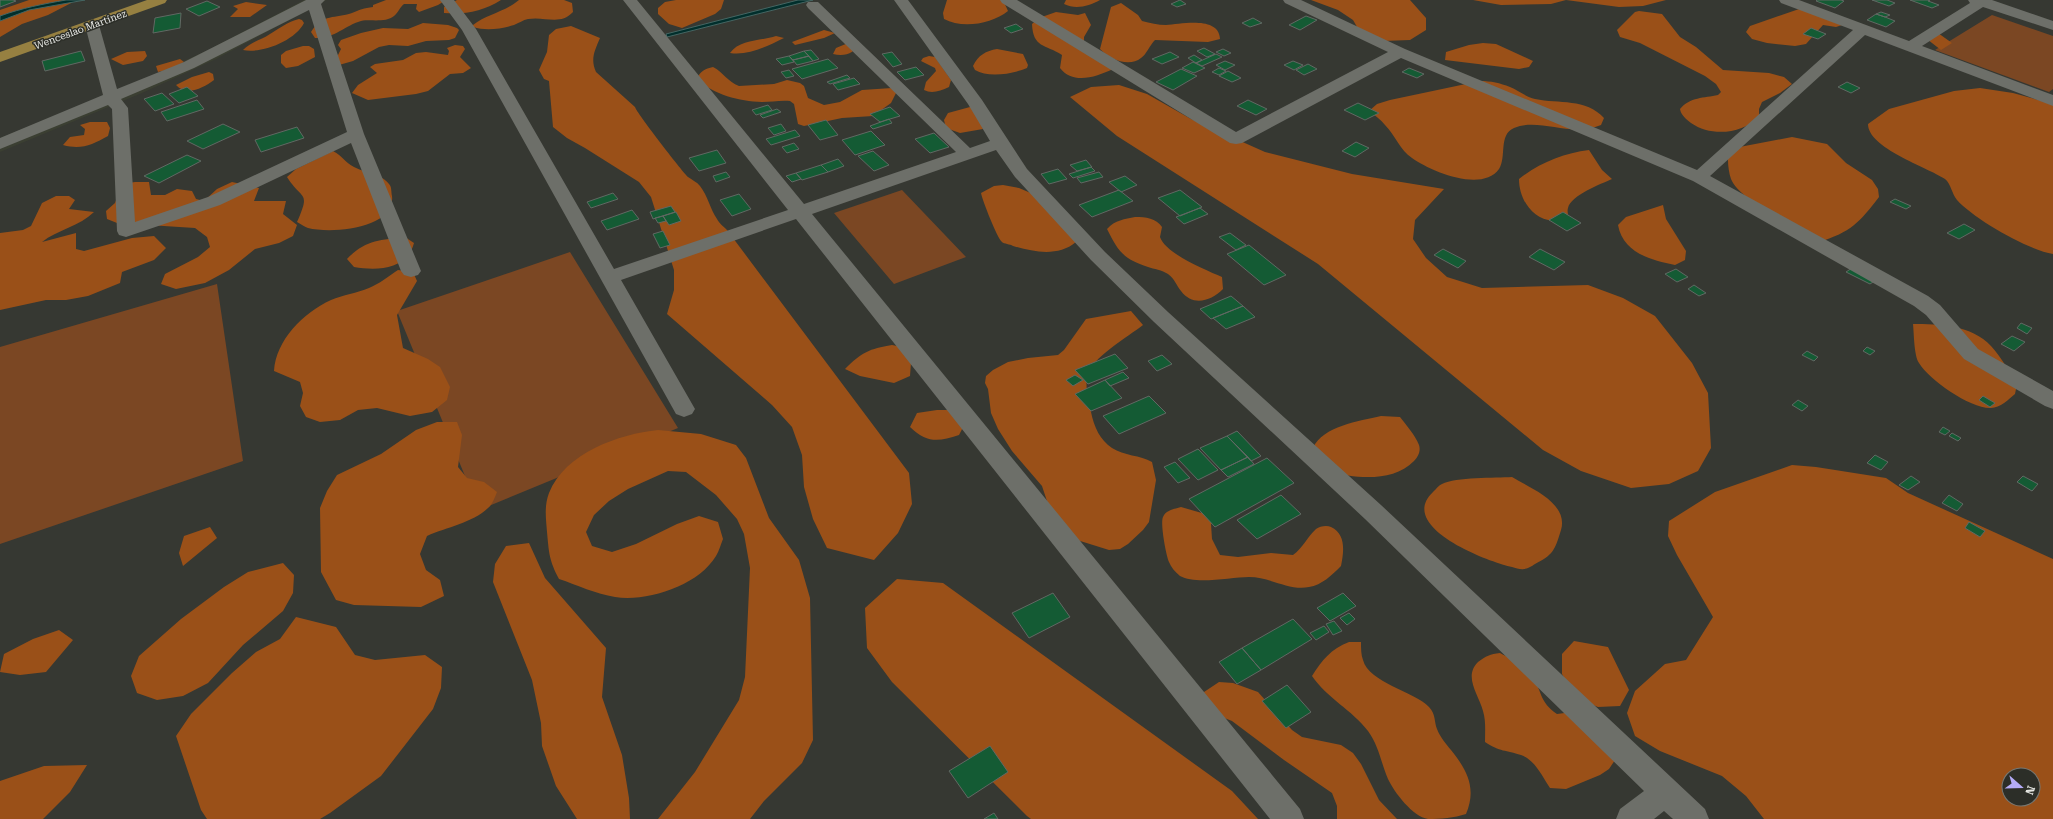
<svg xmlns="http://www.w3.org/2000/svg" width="2053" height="819" viewBox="0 0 2053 819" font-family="'Roboto Serif',serif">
	<rect width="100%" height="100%" fill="#363832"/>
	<path fill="#3b3f32" d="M304 0H327L216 59 142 93 0 152V138L131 85 208 50Z"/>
	<path fill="#7b4723" d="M1992 15 2053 36V89L2049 92 1935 50Z
		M902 190 966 257 894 284 834 213Z
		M570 252 678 428 479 510 397 311Z
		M217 284 243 461 0 544V347Z"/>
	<path fill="#9a5018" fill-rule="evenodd" d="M29 0H77L48 15 22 24 0 37V10Z
		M386 0H446L438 5 419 12 416 9 417 4H404C400 7 398 13 394 16 386 23 371 19 361 21 344 26 334 39 315 38L311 32C323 13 335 19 352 13 359 10 364 8 373 7V5Z
		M457 0H501C484 11 464 15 444 13V7Z
		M519 0H564L572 3 573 12C560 26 545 16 528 19 523 20 519 23 514 25 501 29 486 31 473 27V25C487 14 505 12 519 0Z
		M676 0H724L721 9 715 14 682 28 669 24 658 14V8L665 2Z
		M947 0H1003L1008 11C992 24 962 29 944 19L943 13Z
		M1066 0H1100C1089 6 1076 10 1064 4Z
		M1311 0H1410L1426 18V30L1410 40 1383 41 1360 32 1353 20 1338 10Z
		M1473 0H1666L1643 6 1619 7 1566 0 1551 4 1501 5Z
		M246 2 267 5 250 17H230L238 9 233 6Z
		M1121 3 1138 15 1142 21C1150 23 1158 25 1166 25 1182 24 1219 16 1220 39L1208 42 1155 40C1150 45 1146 55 1141 58 1129 68 1109 59 1100 49L1111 7Z
		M1802 8 1845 24 1836 27 1823 25 1806 44 1795 46 1767 43 1752 39 1746 32 1750 26Z
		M1639 11 1662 14 1680 37 1696 47 1723 70 1769 73 1784 77 1792 84 1780 93 1762 102 1759 109V117C1742 134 1711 137 1691 123 1686 119 1681 115 1680 109 1690 97 1704 98 1718 95L1721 92 1716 84 1705 76 1640 43 1620 37 1617 30 1635 12Z
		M1056 12 1078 15 1085 13 1091 25 1084 37V44L1113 69C1096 77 1073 85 1060 68L1062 55C1045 44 1033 48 1032 24L1039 18Z
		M299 19 302 20 304 23C295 41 261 54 243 50 251 42 261 40 270 34 280 28 287 22 299 19Z
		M423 23 448 25 457 28 459 30 455 38 449 40 426 41 408 46 389 45 379 47 353 61 339 65 335 61 341 49 338 45 341 40 361 33 383 28 408 29Z
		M571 26 600 38C595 50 590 59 596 72L635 107C636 112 681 170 688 177 692 180 697 182 700 186 708 196 710 209 717 219 719 223 724 227 727 230L909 473 912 504 898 533 874 560 827 548 813 519 804 487 802 455 792 427 772 405 667 314 674 290V270L651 197 639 182 585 148 567 138 553 127 549 81 544 79 539 70 547 52 549 35 556 29Z
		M1931 28 1952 43 1941 50 1923 36Z
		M824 30 835 33 824 38 795 45 792 42Z
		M776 36 784 38C768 46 748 56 730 53 740 39 762 41 776 36Z
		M853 41H859C856 54 844 57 833 54L836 48Z
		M1483 43 1496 44 1533 61 1529 67 1519 69 1445 60 1446 52 1469 45Z
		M455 45 463 46 465 49 460 57 471 68 463 73 450 74 428 91 416 94 368 100 352 93 358 85 377 73 370 67 375 64 403 60 416 53 426 52 448 55 449 51 447 48Z
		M303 46H309L314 49 315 57 298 66 286 68 281 63V55L286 51Z
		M997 49 1023 54 1028 65 1027 68C1013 74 988 78 975 70L973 66C978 55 986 51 997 49Z
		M145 51 147 56 143 61 123 65 111 59 127 52Z
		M929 56 935 57 951 80 949 87C940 91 932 94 924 90L926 82 936 71 935 68 921 61 923 58Z
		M180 59 184 62 171 69 158 72 156 66Z
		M713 67C723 72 728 82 739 86L774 84 787 80 800 83 804 86 808 98 824 105 840 102 862 90 892 88 897 91 891 103 873 116 842 118 804 126 798 124 794 104 790 101C781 100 771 102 762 102 739 101 714 95 697 79 700 71 705 69 713 67Z
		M209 72 213 74 214 80C203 88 187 97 176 85L192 77Z
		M1480 81C1491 81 1500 83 1510 87 1518 90 1526 97 1535 99 1559 104 1586 98 1604 118L1601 125C1571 138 1539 117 1514 128 1498 135 1507 157 1499 169 1482 193 1430 171 1412 158 1400 150 1395 135 1385 125 1381 120 1375 115 1369 111L1377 104 1390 100Z
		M1119 85 1147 94 1191 119 1265 152 1352 174 1444 189 1415 220 1413 239 1426 258 1447 277 1482 288 1588 285 1623 298 1655 316 1692 363 1708 393 1711 448 1698 471 1669 484 1631 488 1581 471 1543 450 1318 264 1117 136 1070 97 1091 87Z
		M1980 88 2013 93 2053 104V254C2028 250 1974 219 1957 200 1952 194 1951 184 1945 179 1927 167 1868 148 1868 124L1889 109 1954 91Z
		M970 107 977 108 983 129 960 133 946 128 944 120 948 113Z
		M90 122H107L110 128 108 136C92 145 81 150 63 145L70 137 84 135 85 129 80 125Z
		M1792 137 1827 144 1846 163 1872 180 1878 189 1879 197C1859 223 1851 232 1819 242 1799 230 1739 200 1731 179 1728 170 1727 158 1729 149Z
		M1589 150 1602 170 1612 179C1601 184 1571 195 1568 208 1567 211 1568 215 1569 217 1564 219 1558 221 1553 221 1532 219 1519 199 1519 179 1539 163 1564 153 1589 150Z
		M333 151C343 156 344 162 354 167 365 173 382 174 389 184 392 187 391 192 392 196 396 229 331 234 308 228 305 227 301 224 297 222 311 190 302 201 287 177L296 169Z
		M135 182H149L151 195H165L177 189 192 191 196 199 204 201 217 189 232 182 259 188 254 201H286L283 214 297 225 293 236 279 243 255 249 229 270 205 283 176 289 161 284 165 274 198 257 210 247 207 237 195 228 117 223 107 219 106 211 115 203 122 184Z
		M1003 185 1019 188 1047 200 1076 242C1058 257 1034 252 1013 246 1010 244 1004 244 1002 242 997 238 982 199 981 193L994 186Z
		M56 196H69L75 200 69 209 94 212C80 226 57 230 42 242L76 233V249L84 251 132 238 154 236 166 248 154 260 122 272 120 283 88 296 66 300H46L0 310V233L23 230 31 226 42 203Z
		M1663 205 1666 219 1686 251 1685 260 1675 265C1651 260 1623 253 1618 225L1626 217Z
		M1135 217C1146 217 1156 218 1162 227L1160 237C1166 254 1206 270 1222 277L1223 289C1211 301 1193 307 1181 291 1176 285 1175 279 1168 274 1162 270 1154 269 1148 267 1123 259 1118 251 1107 229 1115 220 1125 219 1135 217Z
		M405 237 414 243C407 270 377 271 354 267L347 259C365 240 380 240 405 237Z
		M398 270 413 272 417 281 397 315 403 348 428 359 440 367 450 387 447 400 432 412 410 416 377 408 358 410 340 420 320 422 306 417 300 406 303 393 300 382 274 371C276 340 303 313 331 300 343 295 357 293 369 288 379 284 389 276 398 270Z
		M1131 311 1143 325C1129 336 1090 359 1087 376 1085 388 1089 401 1091 412 1094 427 1100 440 1112 448 1124 456 1140 455 1152 462L1156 480 1149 522 1143 530 1128 544 1120 549 1109 550 1077 540 1050 510 1042 486 1012 451 998 429 991 413 988 389 985 383 986 376 993 370 1008 362 1028 358 1058 355 1064 350 1086 319Z
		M1913 324C1938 324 1972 325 1991 346 2001 357 2009 371 2017 384L2015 394C2009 399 2000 408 1991 408 1971 409 1929 380 1919 363 1914 356 1914 334 1913 324Z
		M892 345 912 349 910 376 894 383 860 376 845 369C862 352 869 349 892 345Z
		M937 410H972L959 435C938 442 927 443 910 427L917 413Z
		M1381 416 1400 417C1406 425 1415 435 1419 445 1421 451 1418 457 1414 461 1392 483 1356 478 1329 472L1313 448C1323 426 1359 421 1381 416Z
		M437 422H457L462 435 458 467 467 478 484 482 497 492C495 497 492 505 488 508 472 523 447 527 427 536L420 554 426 570 440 580 444 596 421 607 354 605 336 600 321 572 320 508 327 491 337 475 381 454 416 430Z
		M658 430 701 434 736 445 746 458 769 518 799 560 810 598 813 740 802 763 764 801 750 819H658L695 772 739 700 745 677 750 568 744 534 737 519 716 495 686 472 668 471 628 489 609 501 594 515 586 532 592 546 612 552 636 544 677 524 699 516 718 522 723 539C721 544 719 551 716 556 698 586 647 602 615 597 596 594 577 585 559 579 549 560 549 553 547 532 546 519 544 506 549 493 565 453 619 434 658 430Z
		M1792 465 1816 467 1886 478 1908 493 2053 559V819H1764L1746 796 1722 776 1660 751 1635 736 1627 713 1635 691 1665 664 1686 660 1713 617 1677 555 1668 536 1669 521 1715 492ZM2009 775H2033V799H2009Z
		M1512 477C1530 488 1569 503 1561 530 1555 550 1553 555 1535 564 1532 566 1527 569 1524 569 1521 570 1516 568 1512 567 1488 562 1396 527 1433 492 1436 489 1439 485 1442 484 1456 477 1495 478 1512 477Z
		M1181 507 1219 518 1211 524 1212 539 1220 555 1238 557 1271 553 1293 555C1303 548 1307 537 1316 529 1320 526 1327 525 1331 527 1346 534 1344 551 1341 566 1332 575 1322 585 1309 587 1289 591 1270 577 1249 577 1231 577 1196 585 1180 576 1175 572 1171 567 1169 562 1166 555 1160 523 1163 517 1166 510 1174 509 1181 507Z
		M210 527 217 538 183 566 179 553 184 536Z
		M529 543 545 578 606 648 602 697 622 755 629 798 630 819H577L556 786 542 746 541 723 532 680 493 582 495 564 506 546Z
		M283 563 294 575 293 593 283 611 243 645 208 683 183 696 157 700 137 693 131 676 139 656 181 619 224 587 248 572Z
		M897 579 943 583 1232 791 1258 819H1031L1027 816 892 682 867 648 865 608Z
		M296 617 336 627 355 655 375 660 425 655 442 667 441 688 433 709 381 776 330 813 320 819H207L201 810 176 736 191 714 232 673 256 652 280 639Z
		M59 630 73 640 46 672 20 675 0 672 4 654 33 639Z
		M1574 641 1608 647 1629 690 1620 706 1598 707 1575 698 1562 674V654Z
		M1349 642H1361C1361 648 1361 655 1363 660 1369 683 1414 691 1429 707 1436 714 1434 722 1437 729 1440 737 1446 744 1451 750 1467 770 1477 788 1466 814 1454 818 1441 819 1428 819 1413 817 1394 792 1388 779 1381 763 1379 746 1368 731 1352 710 1327 698 1312 676 1322 660 1331 649 1349 642Z
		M1500 653C1511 659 1527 666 1533 677 1543 694 1539 701 1557 714L1580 711 1615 760 1609 769 1600 775 1566 789 1550 788C1542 776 1535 760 1521 755 1506 750 1500 752 1485 742 1485 731 1486 721 1483 711 1479 695 1463 677 1478 662 1486 656 1490 654 1500 653Z
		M1219 682 1233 683 1258 692 1292 730 1302 737 1341 745 1353 753 1361 764 1379 800 1397 819H1337V806L1332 793 1284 760 1232 721 1209 712 1201 694Z
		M87 765 70 792 43 819H0V781L44 766Z"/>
	<path fill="#012f2c" stroke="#466663" d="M66 0H85L29 10 0 21V16C22 8 43 4 66 0Z
		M798 0H813L667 37 666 34Z"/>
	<path fill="#145b34" stroke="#616863" d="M0 0H13L16 1 0 7Z
		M1180 0 1186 4 1177 7 1171 4Z
		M1817 0H1841L1844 1 1835 8 1816 1Z
		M1872 0H1887L1895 3 1889 6Z
		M1910 0H1930L1928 1 1939 5 1932 8Z
		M207 1 220 7 199 16 186 9Z
		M1881 12 1890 15 1885 17 1876 14Z
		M181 13 180 28 153 33 155 18Z
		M1876 14 1885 17 1895 21 1886 27 1867 20Z
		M1306 16 1317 20 1300 30 1289 25Z
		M1253 18 1262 23 1250 27 1242 23Z
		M1016 24 1023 29 1011 33 1004 28Z
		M1811 28 1826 34 1818 39 1803 34Z
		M1204 48 1215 54 1207 57 1197 51Z
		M1223 49 1231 53 1224 56 1216 52Z
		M811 50 819 59 813 61 804 51Z
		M81 51 85 61 45 71 42 61Z
		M804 51 809 56 793 60 789 56Z
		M892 52 902 64 893 67 882 54Z
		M1170 52 1179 57 1162 64 1152 59Z
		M1216 54 1222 57 1202 66 1196 63Z
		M1194 55 1202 60 1196 63 1188 58Z
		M789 56 794 62 782 65 776 59Z
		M809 56 813 61 797 65 793 60Z
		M828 59 838 68 802 79 792 69Z
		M1225 61 1235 65 1225 70 1216 65Z
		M1293 61 1303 65 1294 70 1284 65Z
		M1193 62 1205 68 1194 73 1182 68Z
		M1308 64 1317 69 1304 75 1296 70Z
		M916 67 924 75 905 80 897 72Z
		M1219 68 1226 71 1219 75 1212 72Z
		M1409 68 1424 74 1417 78 1402 72Z
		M1181 69 1197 76 1173 90 1156 82Z
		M789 70 794 76 786 78 781 72Z
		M1228 71 1241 78 1232 82 1219 76Z
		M847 75 850 78 830 84 827 82Z
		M854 78 860 84 838 90 833 84Z
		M1847 82 1860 88 1851 93 1838 87Z
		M187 87 198 96 179 103 169 94Z
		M162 93 174 104 155 111 144 99Z
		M197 100 204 109 167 121 161 112Z
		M1248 100 1267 109 1256 115 1237 106Z
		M1358 103 1379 113 1365 120 1344 110Z
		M768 105 772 110 756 115 752 110Z
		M890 107 900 116 880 122 870 114Z
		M777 109 781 112 763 118 760 115Z
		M889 119 892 123 873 129 870 126Z
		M826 120 838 135 820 140 808 125Z
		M223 124 240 132 203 149 187 141Z
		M781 124 786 131 774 135 768 128Z
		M297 127 304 138 261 152 255 140Z
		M795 130 800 136 771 145 766 139Z
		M871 131 885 145 855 155 842 140Z
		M934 133 949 147 930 153 915 139Z
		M1356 142 1369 148 1355 157 1342 151Z
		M794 143 799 149 787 153 782 147Z
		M717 150 726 163 699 171 689 158Z
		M873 151 889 165 874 171 858 156Z
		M187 155 201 161 159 183 144 176Z
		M838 159 844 166 828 172 821 165Z
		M1086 160 1092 167 1077 171 1070 165Z
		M821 165 828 172 802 180 796 173Z
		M1091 167 1095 171 1073 178 1069 174Z
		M1058 169 1067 179 1049 184 1041 174Z
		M726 172 730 177 716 182 713 176Z
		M1099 172 1103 177 1081 183 1077 178Z
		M796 173 801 179 792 182 786 176Z
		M1125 176 1137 185 1121 192 1109 182Z
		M1119 190 1133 201 1092 217 1079 205Z
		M1180 190 1202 207 1180 216 1158 198Z
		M613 193 618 199 591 208 587 202Z
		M739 194 751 209 732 216 720 200Z
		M1895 199 1911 206 1906 209 1890 202Z
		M671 206 675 212 653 219 650 212Z
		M1200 208 1208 214 1184 224 1176 217Z
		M632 210 639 219 607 230 601 221Z
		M676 212 681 221 669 225 663 216Z
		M1563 212 1581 223 1567 231 1549 220Z
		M663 216 666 221 658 223 655 218Z
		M1964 224 1975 230 1959 239 1947 233Z
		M663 231 670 245 660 248 653 234Z
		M1230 233 1246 245 1236 250 1219 237Z
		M1249 245 1286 275 1264 285 1227 254Z
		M1443 249 1466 261 1458 268 1434 255Z
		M1540 249 1565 262 1554 270 1529 257Z
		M1852 268 1876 280 1870 284 1846 272Z
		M1676 269 1688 277 1677 282 1665 274Z
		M1694 285 1706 293 1699 296 1688 289Z
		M1231 296 1243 306 1211 319 1200 309Z
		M1243 306 1255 317 1226 329 1213 318Z
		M2021 323 2032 328 2027 334 2017 328Z
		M2012 336 2025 342 2014 351 2001 344Z
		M1867 347 1875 351 1870 355 1863 351Z
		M1807 351 1818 357 1814 361 1802 355Z
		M1115 354 1128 368 1088 384 1075 370Z
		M1162 355 1172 364 1157 371 1148 361Z
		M1123 372 1129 378 1110 386 1105 380Z
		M1075 375 1083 380 1073 386 1066 380Z
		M1105 380 1122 398 1091 411 1075 394Z
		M1149 396 1166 413 1119 434 1103 416Z
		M1983 396 1995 403 1990 407 1979 400Z
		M1798 400 1808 406 1802 411 1792 405Z
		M1943 427 1950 431 1945 435 1939 432Z
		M1237 431 1261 456 1251 461 1227 436Z
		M1952 433 1961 438 1958 441 1949 436Z
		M1227 436 1248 457 1221 470 1200 448Z
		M1198 449 1218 470 1198 480 1178 459Z
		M1875 455 1888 462 1881 470 1867 463Z
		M1248 457 1254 464 1228 477 1221 470Z
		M1267 458 1294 483 1215 527 1189 499Z
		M1175 462 1190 478 1178 483 1164 467Z
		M1911 476 1920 482 1908 490 1899 485Z
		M2023 476 2038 484 2032 491 2017 482Z
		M1281 495 1301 514 1257 539 1237 520Z
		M1949 495 1963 504 1957 511 1942 503Z
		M1969 522 1985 531 1980 537 1965 528Z
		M1053 593 1070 617 1029 638 1012 613Z
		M1343 593 1356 606 1330 621 1317 608Z
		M1349 613 1355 619 1347 625 1340 618Z
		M1293 619 1312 639 1261 670 1242 648Z
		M1334 621 1342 631 1333 635 1326 624Z
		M1324 626 1329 632 1316 640 1310 633Z
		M1242 648 1261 670 1237 684 1219 662Z
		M1287 685 1311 712 1286 728 1262 701Z
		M990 746 1008 772 968 798 949 771Z
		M994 813 998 819H984Z"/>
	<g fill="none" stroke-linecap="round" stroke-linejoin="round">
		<path fill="#6d6f69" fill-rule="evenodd" d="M306 0H325L321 4 364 134 421 271 418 275 411 277 404 275 401 271 351 143 220 205 126 237 119 235 117 231 112 109 108 105 0 149V138L103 95 85 25 87 22H97L99 25 117 89 184 62ZM309 10 347 132 208 197 135 222 128 108 121 99 194 68Z
			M440 0H454L476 29 614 269 788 210 623 0H637L804 204 956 152 808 8 806 5 808 2H818L970 148 990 141 968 104 894 0H908L982 100 1027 169 1105 252 1168 312 1381 505 1705 809 1709 819H1673L1664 811 1654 819H1616L1620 809 1644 791 1365 519 1154 322 1091 260 1015 177 996 150 812 214 1300 809 1304 819H1270L796 219 621 280 695 409 692 414 684 417 676 414 462 30Z
			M1000 0H1017L1236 132 1388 52 1285 3 1283 0H1301L1405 49 1697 170 1853 30 1781 3 1779 0H1799L1909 41 1970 3 1968 0H1992L2053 21V30L1983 7 1922 46 2053 95V106L1865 35 1710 176 1928 296 1940 305 1978 349 2053 391V409L2045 406 1964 359 1926 315 1914 306 1693 181 1401 58 1242 143 1236 144 1230 143 1002 3Z"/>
		<path fill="#968041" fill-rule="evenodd" d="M147 0H167L165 3 0 62V52Z"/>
	</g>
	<g text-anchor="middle" stroke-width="3" stroke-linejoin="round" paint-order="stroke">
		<g font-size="10" fill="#e7e8e4" stroke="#2c2e28">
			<text transform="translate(80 29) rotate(-20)" y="4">Wenceslao Martínez</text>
		</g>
	</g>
	<g transform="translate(2021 787) rotate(110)"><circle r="19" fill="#2c2e28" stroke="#777873"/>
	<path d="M0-3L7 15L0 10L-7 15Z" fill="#b5acf8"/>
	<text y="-6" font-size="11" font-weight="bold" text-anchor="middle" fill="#e7e8e4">N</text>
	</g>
</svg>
